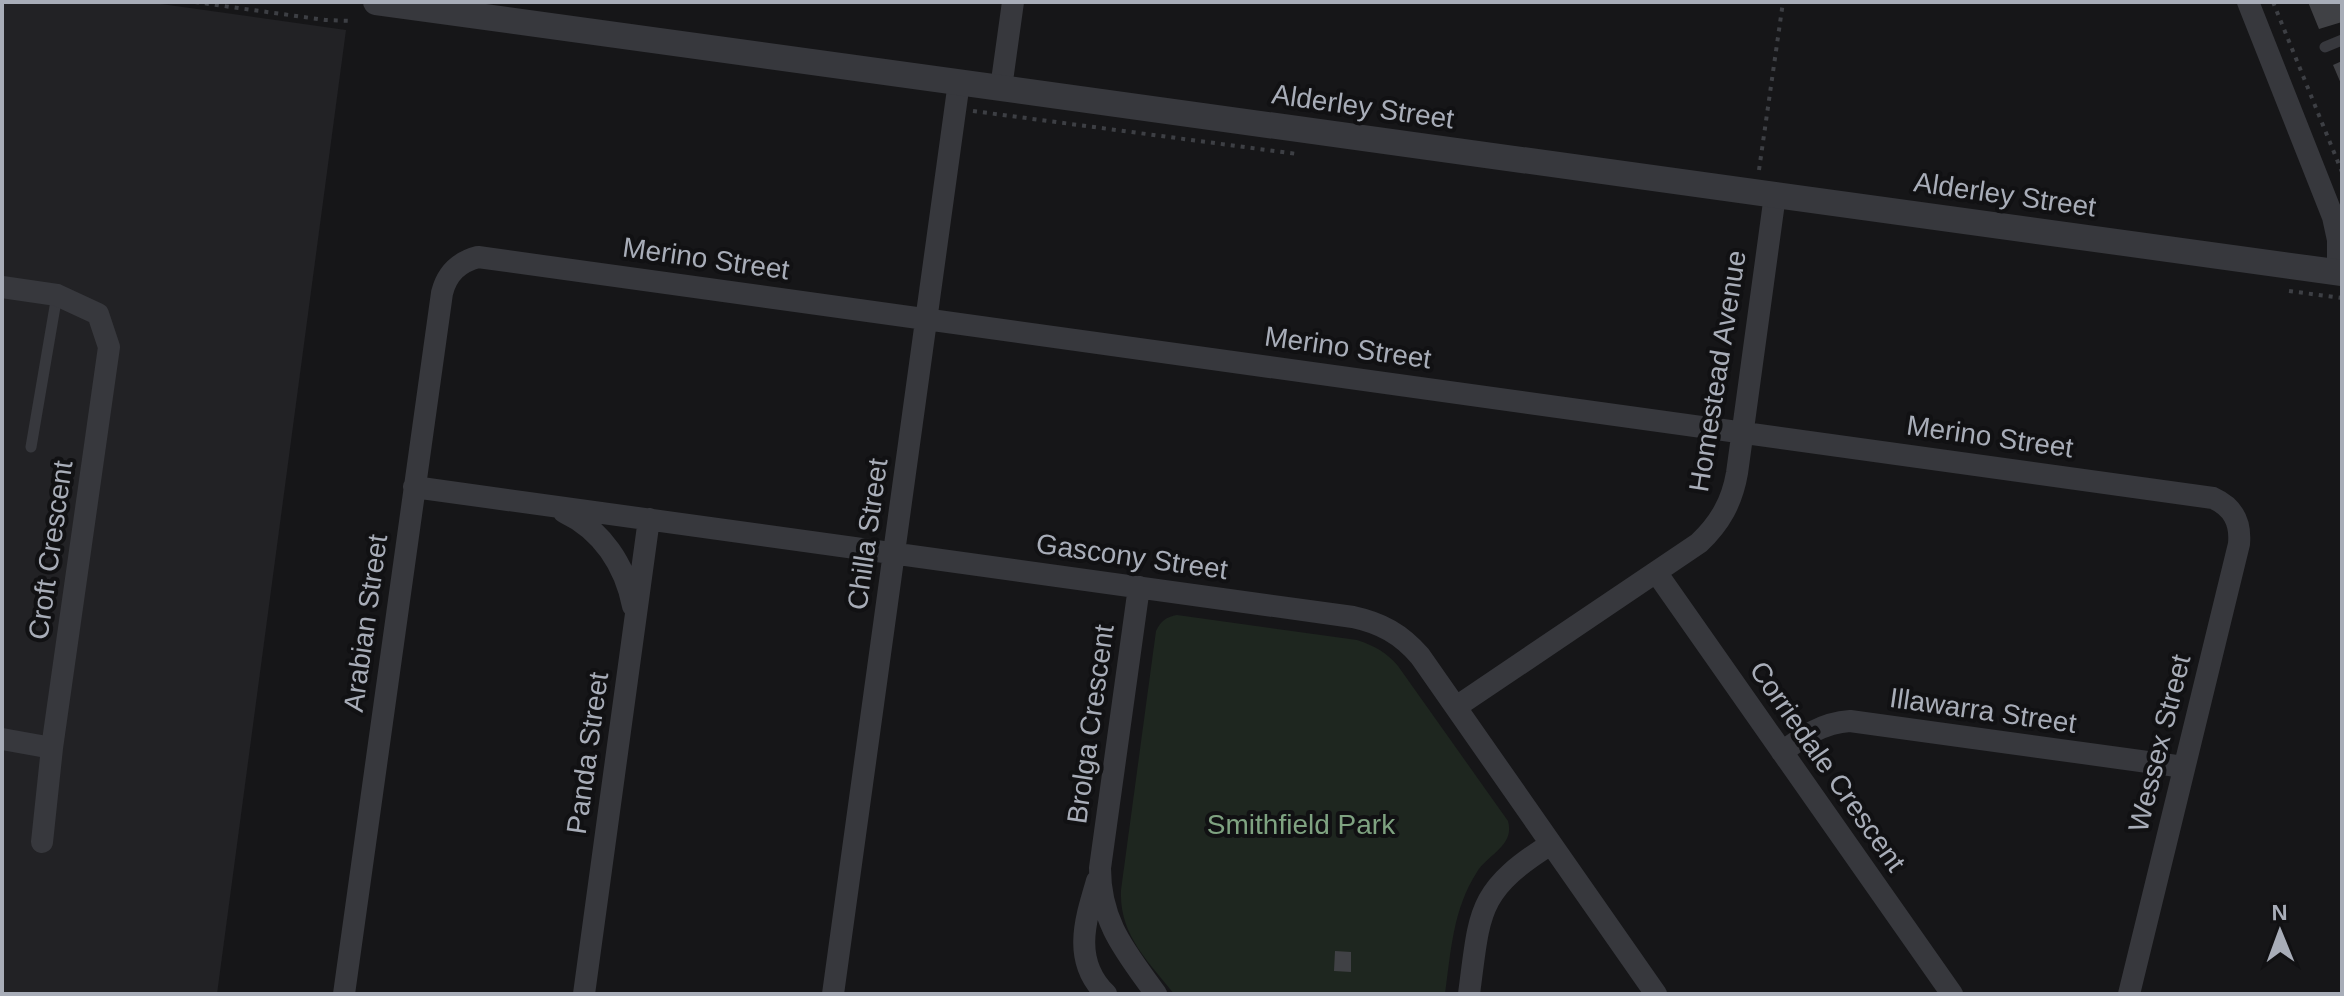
<svg xmlns="http://www.w3.org/2000/svg" width="2344" height="996" viewBox="0 0 2344 996" font-family="Arial,sans-serif">
	<rect width="100%" height="100%" fill="#161618"/>
	<path fill="#222225" d="M2 2H147L346 30 217 994H2Z"/>
	<path fill="#1e261f" d="M1177 615 1357 640C1375 646 1386 652 1398 666L1508 821C1515 846 1488 854 1477 872 1453 909 1451 951 1445 994H1174C1148 961 1119 935 1121 890L1156 631C1161 621 1166 617 1177 615Z"/>
	<path fill="#404145" d="M2308 2H2342V22L2319 29Z
		M2342 61V86L2333 65Z
		M1335 951 1351 952V972L1334 971Z"/>
	<g fill="none" stroke-linecap="round" stroke-linejoin="round">
		<path stroke="#3d3f44" stroke-width="4" stroke-dasharray="4 6" stroke-linecap="butt" d="M195 2 325 20 352 21
			M2273 2 2342 172
			M973 111 1297 154
			M1759 170 1783 2
			M2289 291 2342 298"/>
		<path stroke="#37383d" stroke-width="11" d="M2325 47 2342 40
			M31 447 57 295"/>
		<path stroke="#37383d" stroke-width="22" d="M2248 2 2333 217 2338 240V273
			M1001 88 1013 2
			M2 287 57 295 98 314 109 347 52 748 42 842
			M414 487 1353 617C1381 623 1401 634 1420 656L1656 994
			M564 512C602 530 625 565 633 606
			M1656 572 1952 994
			M1139 587 1100 868C1100 923 1126 952 1156 994
			M1456 707 1699 543C1720 523 1732 502 1737 473L1775 195
			M2 739 52 748
			M1782 752C1804 736 1822 723 1850 721L2184 767
			M1097 881C1085 921 1072 961 1106 994
			M344 994 442 293C447 273 459 262 478 257L2213 498C2233 507 2241 522 2239 544L2129 994
			M584 994 649 519
			M833 994 959 82
			M1469 994C1480 912 1476 891 1551 844"/>
		<path stroke="#37383d" stroke-width="26" d="M376 2 2342 273"/>
	</g>
	<g text-anchor="middle" stroke-width="8" stroke-linejoin="round" paint-order="stroke">
		<g font-size="28" fill="#a8adb8" stroke="#111113">
			<text transform="translate(1363 106) rotate(8)" y="10">Alderley Street</text>
			<text transform="translate(2005 194) rotate(8)" y="10">Alderley Street</text>
			<text transform="translate(706 258) rotate(8)" y="10">Merino Street</text>
			<text transform="translate(1348 347) rotate(8)" y="10">Merino Street</text>
			<text transform="translate(1717 371) rotate(-81)" y="10">Homestead Avenue</text>
			<text transform="translate(1990 436) rotate(8)" y="10">Merino Street</text>
			<text transform="translate(867 534) rotate(-82)" y="10">Chilla Street</text>
			<text transform="translate(50 550) rotate(-82)" y="10">Croft Crescent</text>
			<text transform="translate(1132 556) rotate(8)" y="10">Gascony Street</text>
			<text transform="translate(365 623) rotate(-82)" y="10">Arabian Street</text>
			<text transform="translate(1983 710) rotate(8)" y="10">Illawarra Street</text>
			<text transform="translate(1090 724) rotate(-82)" y="10">Brolga Crescent</text>
			<text transform="translate(2159 743) rotate(-76)" y="10">Wessex Street</text>
			<text transform="translate(587 753) rotate(-82)" y="10">Panda Street</text>
			<text transform="translate(1828 766) rotate(55)" y="10">Corriedale Crescent</text>
		</g>
		<g font-size="28" fill="#7fa381" stroke="#111113">
			<text x="1301" y="834">Smithfield Park</text>
		</g>
	</g>
	<rect width="2344" height="996" fill="none" stroke="#a8adb8" stroke-width="8"/>
	<g transform="translate(2280 932) rotate(359)" stroke="#111113" stroke-width="6" paint-order="stroke">
	<path d="M0-6L14 30L0 20L-14 30Z" fill="#a8adb8"/>
	<text y="-12" font-size="22" font-weight="bold" text-anchor="middle" fill="#a8adb8">N</text>
	</g>
</svg>
